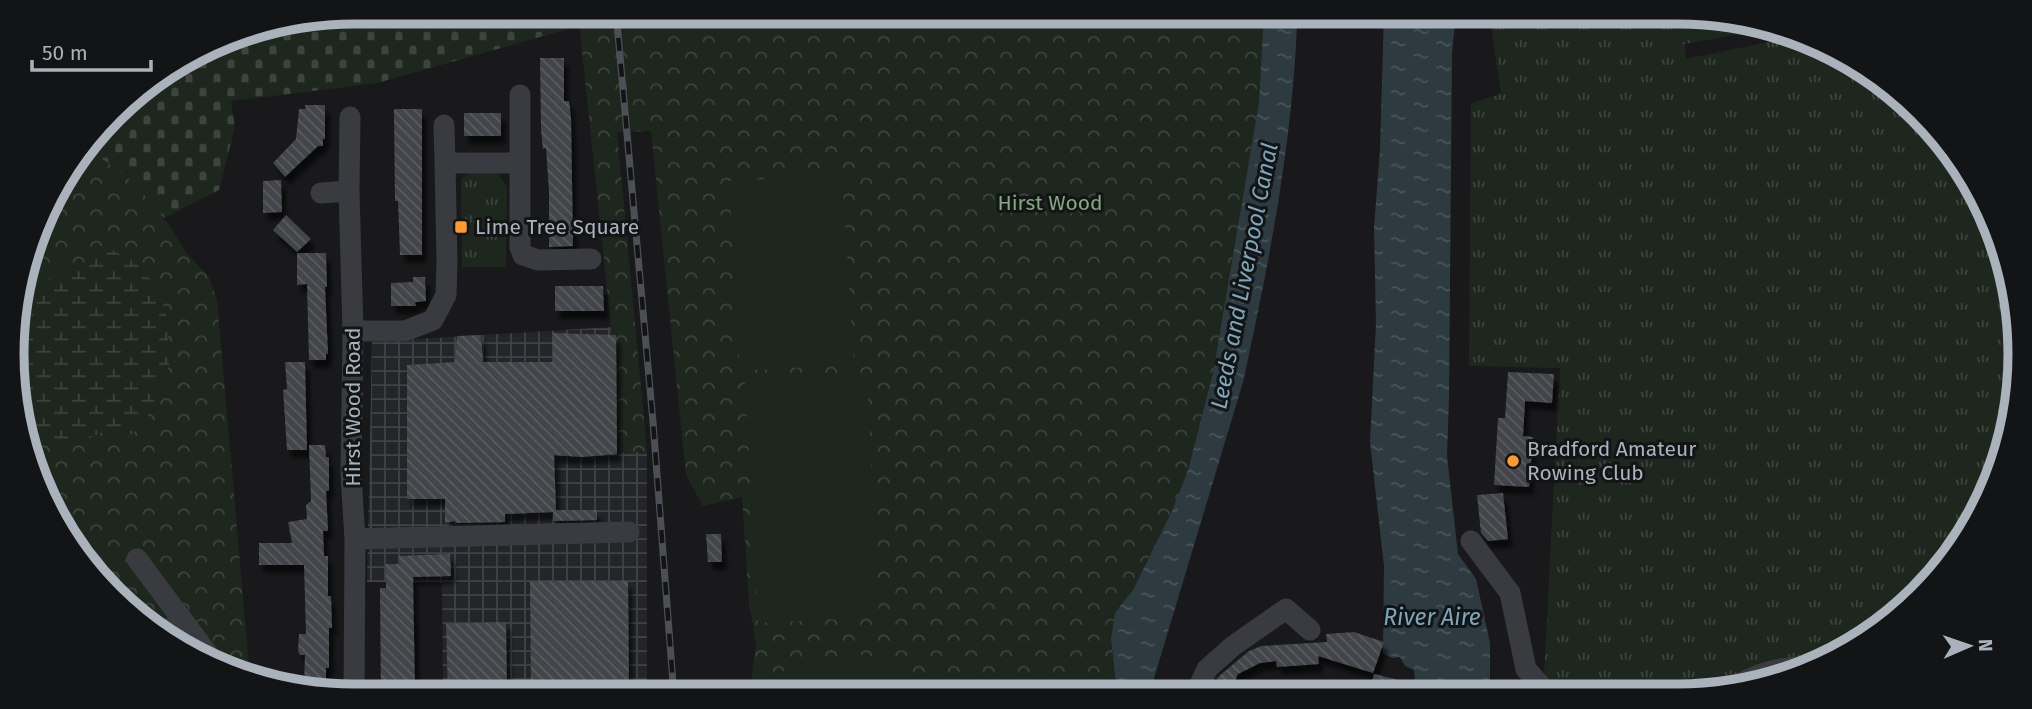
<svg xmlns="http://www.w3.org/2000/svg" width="2032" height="709" viewBox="0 0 2032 709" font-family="'Fira Sans',sans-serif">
	<defs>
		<pattern id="industrial-grid" width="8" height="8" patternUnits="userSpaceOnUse" patternTransform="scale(1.75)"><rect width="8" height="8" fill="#242528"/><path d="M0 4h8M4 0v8" fill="none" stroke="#414245"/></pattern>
		<pattern id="grass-tufts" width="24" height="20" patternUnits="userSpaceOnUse" patternTransform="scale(1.75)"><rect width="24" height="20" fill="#1e271e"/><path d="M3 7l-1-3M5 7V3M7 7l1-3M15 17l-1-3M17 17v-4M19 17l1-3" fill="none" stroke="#3c443d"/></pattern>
		<pattern id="forest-crowns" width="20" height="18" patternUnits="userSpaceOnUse" patternTransform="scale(1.75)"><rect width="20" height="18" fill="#1e271e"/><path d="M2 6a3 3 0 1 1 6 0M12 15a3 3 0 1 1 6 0" fill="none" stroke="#3c443d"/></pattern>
		<pattern id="wetland-marsh" width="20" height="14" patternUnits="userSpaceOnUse" patternTransform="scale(1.75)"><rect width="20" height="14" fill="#1e271e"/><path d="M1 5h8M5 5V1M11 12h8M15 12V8" fill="none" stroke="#3c443d"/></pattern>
		<pattern id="cemetery-stones" width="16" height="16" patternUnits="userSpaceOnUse" patternTransform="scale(1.75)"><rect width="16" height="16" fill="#1e271e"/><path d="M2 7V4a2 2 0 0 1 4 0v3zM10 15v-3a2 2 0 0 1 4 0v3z" fill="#3c443d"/></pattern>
		<pattern id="water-ripples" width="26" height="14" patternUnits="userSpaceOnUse" patternTransform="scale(1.75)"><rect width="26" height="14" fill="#2d3b41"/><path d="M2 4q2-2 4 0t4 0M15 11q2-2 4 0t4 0" fill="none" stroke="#49555a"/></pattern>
		<pattern id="building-back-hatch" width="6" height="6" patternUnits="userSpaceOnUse" patternTransform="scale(1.75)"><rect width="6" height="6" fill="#424448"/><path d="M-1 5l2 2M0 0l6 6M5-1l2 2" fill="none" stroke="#5b5d60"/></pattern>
		<filter id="shadow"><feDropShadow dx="4.5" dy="8" stdDeviation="2" flood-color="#0009"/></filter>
	</defs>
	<rect width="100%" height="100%" fill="#19191b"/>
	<path fill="url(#industrial-grid)" d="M611 327 614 453 647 451V696L443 697 442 583 367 582 372 342Z"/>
	<path fill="url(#grass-tufts)" d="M1489 12H1677L1766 24 1774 28 1684 44 1686 59 1793 37 1886 83 1974 183 2017 309 2015 343 2007 381 1995 475 1974 526 1903 612 1829 662 1748 686 1706 694H1543L1560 368 1469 366 1471 103 1501 94Z
		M468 173 498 174 507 187 506 267H462L461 180Z"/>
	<path fill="url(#forest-crowns)" d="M578 12H1264L1259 102 1213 373 1188 470 1172 511 1133 590 1115 613 1111 639 1116 695 753 696 752 673 756 644 749 604 742 497 703 506 686 475 651 131 617 132 647 451 614 453 611 327Z
		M89 149 135 183 169 225 187 254 209 277 217 300 250 678 164 639 70 545 24 443 15 310 48 203Z"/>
	<path fill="url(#wetland-marsh)" d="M95 245 107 247 141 266 161 297 168 322 169 366 145 422 128 437 111 427C71 450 64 446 26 422L21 403 18 353 21 322 19 300 26 280H47L68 266 81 267Z"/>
	<path fill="url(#cemetery-stones)" d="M355 12H578L579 26 377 83 231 101 235 127 219 190 164 218 135 183 89 149 129 97 224 38Z"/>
	<path fill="#1e271e" d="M842 175 854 364 740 371 729 181Z
		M867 377 879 617 758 623 745 383Z
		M857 654C896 663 906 667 935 695L757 696C772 664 825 657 857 654Z"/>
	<path fill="url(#water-ripples)" d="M1264 12H1297V25C1292 145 1269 264 1243 382L1149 695H1117L1111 639 1115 613 1133 590 1172 511 1188 470 1213 373 1259 102Z
		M1384 12H1456L1452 53 1449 398 1447 456 1458 554 1476 579 1490 643V688L1520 691V694H1416L1414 670 1405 666 1400 657 1393 658 1383 654 1384 566 1370 442 1376 323 1374 228 1380 150Z"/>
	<path fill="url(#building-back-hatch)" filter="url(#shadow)" d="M540 58H564V101H569L571 118 573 246 549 247V192L546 148 543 149 541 129Z
		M305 105H325V139H323V146H318L285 177 273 163 296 139 299 109H306Z
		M394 109H422V255H400L398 201H395Z
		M464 113H501V136H464Z
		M281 180 282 212 263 213V181Z
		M286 215 311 239 297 252 273 230Z
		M297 253H326L327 287H325L328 354H326V360H309L307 284 297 285Z
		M413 277H425L426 301 415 302 416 306H391V283L413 282Z
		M555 286H603L604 311H555Z
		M552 333 616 335 617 454 582 457 554 455 556 510H597V520L553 521V512L505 514V522L456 523 455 521 445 523V499H407V365L455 362 457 336 481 335 483 362H553Z
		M285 362H305L307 450H287L283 390 287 389Z
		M1508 372 1554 374 1552 403 1525 401 1523 436 1533 437 1529 487 1494 485 1498 418H1505Z
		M309 445H325L326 457H329V491H326L328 531H323L324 556H328V596H331L332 628H329V668H326V693L304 690 305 655H300L298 651 299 634H306L304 565H259V543H292L288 522 307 519 306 505 311 501Z
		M1503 493 1508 539 1488 541 1481 533 1477 495Z
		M706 534H721L722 562H708Z
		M450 554 451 576 413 577 415 694H406V697H381L380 588H386V564H400L399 556Z
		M530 581H628L629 694H531Z
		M506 622 507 696H448L446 624Z
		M1354 632 1384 642 1373 673 1318 656 1319 664 1277 667 1276 661 1260 663 1238 674 1228 695H1210L1218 677 1249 651 1261 646 1327 642 1326 634Z
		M1374 674 1403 681 1400 694 1369 695Z"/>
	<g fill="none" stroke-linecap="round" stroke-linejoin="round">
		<path stroke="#393b41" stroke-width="21" d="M350 117 349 191 353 331 351 475 355 539 354 697
			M444 125 445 163
			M520 163V247L523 255 538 260 591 259
			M321 193 349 191
			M353 331H405L433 320 446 295 447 261 445 163H520V95
			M355 539 629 532
			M1471 541 1510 593 1526 669 1548 694
			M137 559 213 661
			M1722 694C1753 675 1775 666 1811 667
			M1195 695 1207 669 1233 646 1286 609 1310 630"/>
		<g stroke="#4c5056" stroke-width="7">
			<path id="rail" d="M616 12 653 422 674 696"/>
		</g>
		<use href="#rail" stroke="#131416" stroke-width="4.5" stroke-dasharray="13" stroke-linecap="butt"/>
	</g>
	<g fill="#ff9a2d" stroke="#131416" stroke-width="2.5">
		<rect x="454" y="220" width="14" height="14" rx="3.5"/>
		<circle cx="1513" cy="461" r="7"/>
	</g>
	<g text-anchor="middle" stroke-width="6" stroke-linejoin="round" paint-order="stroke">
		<g font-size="21" fill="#82a97f" stroke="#131416">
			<text x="1050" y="210">Hirst Wood</text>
		</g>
		<g font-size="21" fill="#aab2bc" stroke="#131416" text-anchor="start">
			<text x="475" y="234">Lime Tree Square</text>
			<text x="1527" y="456">Bradford Amateur<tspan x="1527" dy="24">Rowing Club</tspan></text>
		</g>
		<g font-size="21" fill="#aab2bc" stroke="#131416">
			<text transform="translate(353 407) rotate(-90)" y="7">Hirst Wood Road</text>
		</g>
		<g font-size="23" font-style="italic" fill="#7ea6ba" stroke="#131416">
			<text transform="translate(1244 276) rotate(-79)" y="8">Leeds and Liverpool Canal</text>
			<text x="1432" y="625">River Aire</text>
		</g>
	</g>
	<path d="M0 0H2032V709H0ZM354 24H1678A330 330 0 0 1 2008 354V354A330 330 0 0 1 1678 684H354A330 330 0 0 1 24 354V354A330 330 0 0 1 354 24Z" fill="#131416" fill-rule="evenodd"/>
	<path fill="none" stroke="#aab2bc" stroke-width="9" d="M354 24H1678A330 330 0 0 1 2008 354V354A330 330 0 0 1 1678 684H354A330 330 0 0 1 24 354V354A330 330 0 0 1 354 24Z"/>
	<g transform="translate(1969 646) rotate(88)" stroke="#131416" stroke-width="5" paint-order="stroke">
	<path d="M0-5L12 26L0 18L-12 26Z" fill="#aab2bc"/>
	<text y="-10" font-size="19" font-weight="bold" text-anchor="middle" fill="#aab2bc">N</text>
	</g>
	<path d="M32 60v10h119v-10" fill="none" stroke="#aab2bc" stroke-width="3.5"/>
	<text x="42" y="60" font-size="21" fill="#aab2bc" stroke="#131416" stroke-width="5" paint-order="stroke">50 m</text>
</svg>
